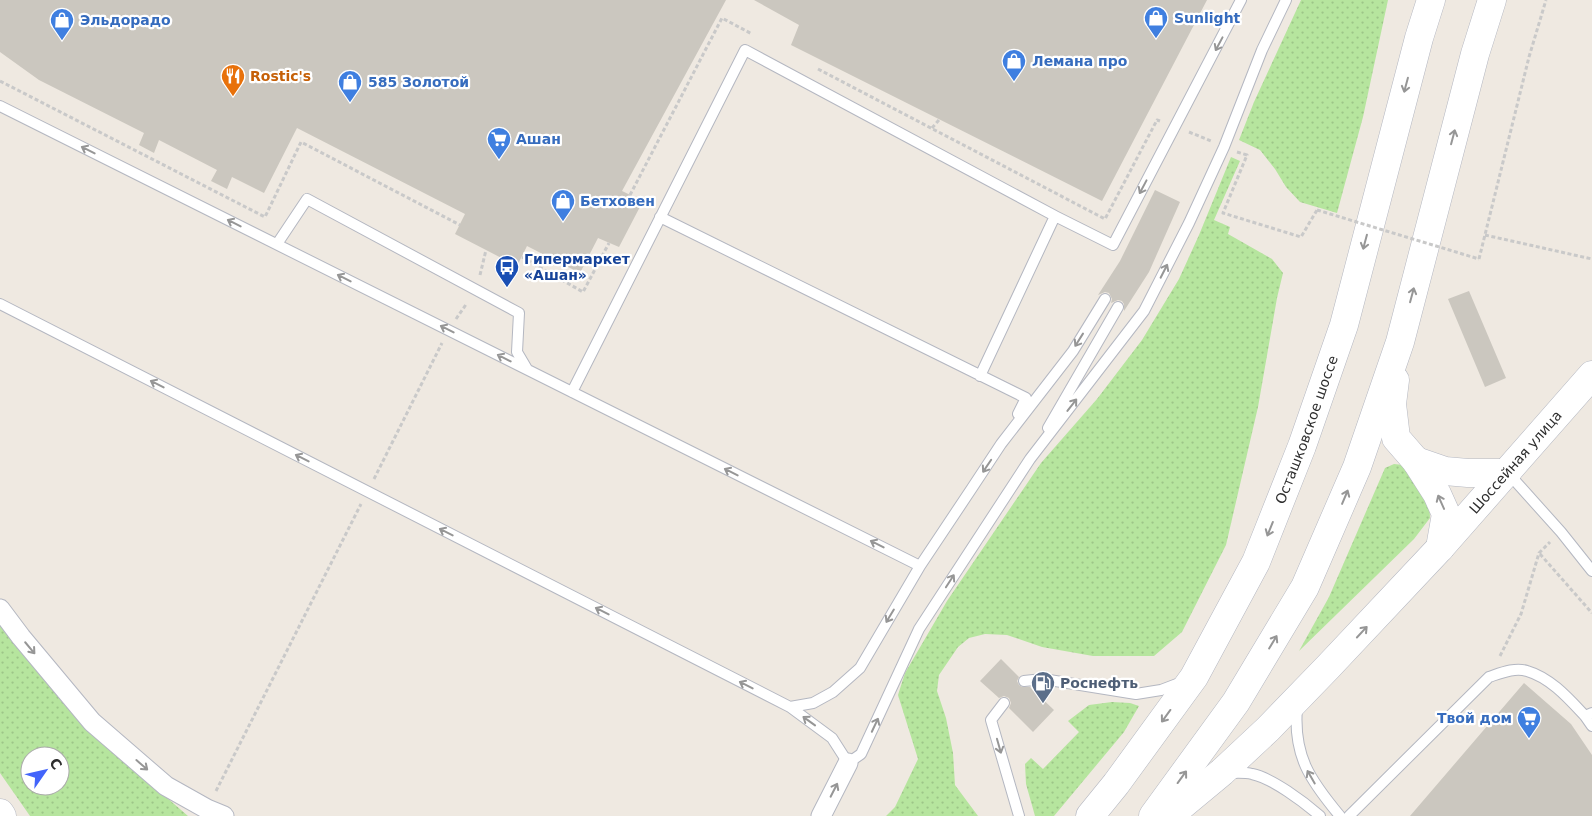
<svg xmlns="http://www.w3.org/2000/svg" width="1592" height="816" viewBox="0 0 1592 816" font-family="'DejaVu Sans',sans-serif">
	<defs>
		<pattern id="grass-dots" width="8" height="8" patternUnits="userSpaceOnUse" patternTransform="scale(1.25)"><rect width="8" height="8" fill="#b6e59e"/><path d="M2 2h.1M6 6h.1" fill="none" stroke="#9dc588" stroke-width="1.8" stroke-linecap="round"/></pattern>
	</defs>
	<rect width="100%" height="100%" fill="#efe9e1"/>
	<path fill="url(#grass-dots)" fill-rule="evenodd" d="M1301 0H1388L1363 117 1337 213 1300 202 1286 187 1275 169 1260 150 1239 140 1254 102Z
		M1231 157 1240 161 1214 220 1230 227 1228 234 1272 259 1283 273 1277 298 1258 407 1226 545 1182 632 1154 656H1093L1042 647 1007 635 985 634 969 638 958 647 939 675 937 691 946 718 953 753 955 785 978 816H886L895 807 918 759 898 695 905 673 947 601 1041 463 1097 399 1142 340 1179 279 1199 235Z
		M1394 464 1403 465 1429 497 1430 518 1414 539 1299 651 1329 597 1385 468Z
		M0 624 158 790 188 816H30L0 773ZM30 756H60V786H30Z
		M1112 702 1130 703 1139 706 1124 732 1054 816H1035L1026 784 1025 764 1031 758 1043 769 1079 732 1068 721 1089 705Z"/>
	<path fill="#cbc7bf" d="M0 0H726L622 191 643 201 619 247 598 238 580 273 527 246 517 266 455 234 465 214 297 128 264 193 232 177 227 189 211 181 217 170 159 140 154 153 139 145 144 133 39 80 0 52Z
		M754 0H1207L1102 201 791 45 799 25Z
		M1155 190 1180 202 1149 272 1124 311V304L1122 301 1118 300 1111 303 1112 299 1109 293 1105 292 1098 295 1120 261Z
		M1469 291 1506 378 1485 387 1448 299Z
		M1001 659 1019 677 1017 681 1019 685 1022 687H1030L1054 710 1033 732 1009 708 1011 703 1009 698 1004 696 999 698 980 681Z
		M1524 683 1571 724 1592 755V816H1410Z"/>
	<g fill="none" stroke-linecap="round" stroke-linejoin="round">
		<g stroke="#b4b7c1" stroke-width="12">
			<path id="lane" d="M0 106 920 566
				M1055 216 1113 245 1241 0
				M660 217 1026 398 1018 414
				M277 244 307 199 519 313 517 352 527 369
				M0 304 790 707 832 738 848 763 861 754 919 629 1030 459 1144 311 1189 223 1224 147 1262 50 1286 0
				M572 392 745 50 1055 216 980 376
				M1048 428 1118 307
				M1508 473 1561 532 1592 571
				M1024 681 1043 679 1136 694 1161 690 1182 682
				M1004 703 991 720 1019 816
				M790 707 813 703 833 692 860 668 920 566 972 488 1001 444 1073 351 1105 299
				M1297 707C1293 756 1310 780 1340 816
				M1585 716 1592 726
				M1228 773C1235 773 1244 772 1252 774 1272 778 1304 802 1320 816
				M1349 816 1489 677C1501 673 1515 667 1527 671 1551 678 1569 699 1585 716L1592 713"/>
		</g>
		<g stroke="#b4b7c1" stroke-width="21">
			<path id="street" d="M0 609 21 637 92 722 166 786 207 809 224 816
				M821 816 848 763"/>
		</g>
		<g stroke="#b4b7c1" stroke-width="29">
			<g id="secondary">
				<path d="M1395 380 1392 404 1396 438 1416 461 1437 494 1446 514 1440 548"/>
				<path d="M1416 461 1445 471 1468 473H1507"/>
				<path d="M0 813 2 816"/>
				<path id="s1" d="M1090 816 1116 784 1194 677 1256 562 1302 446 1344 325 1419 38 1431 0"/>
				<path d="M1153 816 1236 702 1305 587 1357 467 1400 342 1475 54 1492 0"/>
				<path id="s2" d="M1169 816 1222 772 1268 729 1328 667 1440 548 1592 375"/>
			</g>
		</g>
		<path stroke="#c9c9c9" stroke-width="3" stroke-dasharray="4 2.5" stroke-linecap="butt" d="M818 69 1105 219 1157 120 1160 121
			M0 81 265 217 301 142 460 225
			M932 128 939 120
			M1189 132 1211 141
			M1237 152 1247 155 1223 213 1301 237 1317 210
			M630 195 722 18 752 34
			M1485 235 1592 259
			M522 257 583 292 609 243
			M1479 259 1529 57 1546 0
			M480 275 486 250
			M456 319 467 303
			M374 479 442 343
			M1540 554 1592 613
			M1500 656 1521 614 1539 553 1550 542
			M216 791 361 504"/>
		<use href="#lane" stroke="#fff" stroke-width="10"/>
		<use href="#street" stroke="#fff" stroke-width="19"/>
		<use href="#secondary" stroke="#fff" stroke-width="28"/>
		<path stroke="#c9c9c9" stroke-width="3" stroke-dasharray="4 2.5" stroke-linecap="butt" d="M1317 210 1479 259"/>
	</g>
	<defs><path id="oneway-shaft" d="M-6 0H5M1.5-3L5.5 0L1.5 3" fill="none" stroke-width="1.6" stroke-linecap="round" stroke-linejoin="round" transform="scale(1.25)"/></defs>
	<g stroke="#969696">
		<use href="#oneway-shaft" transform="translate(1219 44) rotate(118)"/>
		<use href="#oneway-shaft" transform="translate(1406 85) rotate(105)"/>
		<use href="#oneway-shaft" transform="translate(1453 137) rotate(-75)"/>
		<use href="#oneway-shaft" transform="translate(88 150) rotate(-153)"/>
		<use href="#oneway-shaft" transform="translate(1143 187) rotate(118)"/>
		<use href="#oneway-shaft" transform="translate(234 223) rotate(-153)"/>
		<use href="#oneway-shaft" transform="translate(1365 242) rotate(105)"/>
		<use href="#oneway-shaft" transform="translate(1164 271) rotate(-63)"/>
		<use href="#oneway-shaft" transform="translate(344 278) rotate(-153)"/>
		<use href="#oneway-shaft" transform="translate(1412 295) rotate(-75)"/>
		<use href="#oneway-shaft" transform="translate(447 329) rotate(-153)"/>
		<use href="#oneway-shaft" transform="translate(1079 340) rotate(122)"/>
		<use href="#oneway-shaft" transform="translate(504 358) rotate(-153)"/>
		<use href="#oneway-shaft" transform="translate(157 384) rotate(-153)"/>
		<use href="#oneway-shaft" transform="translate(1072 405) rotate(-52)"/>
		<use href="#oneway-shaft" transform="translate(302 458) rotate(-153)"/>
		<use href="#oneway-shaft" transform="translate(987 466) rotate(124)"/>
		<use href="#oneway-shaft" transform="translate(731 472) rotate(-153)"/>
		<use href="#oneway-shaft" transform="translate(1345 497) rotate(-67)"/>
		<use href="#oneway-shaft" transform="translate(1441 502) rotate(-114)"/>
		<use href="#oneway-shaft" transform="translate(1270 529) rotate(112)"/>
		<use href="#oneway-shaft" transform="translate(446 532) rotate(-153)"/>
		<use href="#oneway-shaft" transform="translate(877 544) rotate(-153)"/>
		<use href="#oneway-shaft" transform="translate(950 581) rotate(-57)"/>
		<use href="#oneway-shaft" transform="translate(602 611) rotate(-153)"/>
		<use href="#oneway-shaft" transform="translate(890 616) rotate(121)"/>
		<use href="#oneway-shaft" transform="translate(1362 632) rotate(-47)"/>
		<use href="#oneway-shaft" transform="translate(1273 642) rotate(-59)"/>
		<use href="#oneway-shaft" transform="translate(30 648) rotate(50)"/>
		<use href="#oneway-shaft" transform="translate(746 685) rotate(-153)"/>
		<use href="#oneway-shaft" transform="translate(1166 716) rotate(126)"/>
		<use href="#oneway-shaft" transform="translate(809 721) rotate(-144)"/>
		<use href="#oneway-shaft" transform="translate(875 725) rotate(-65)"/>
		<use href="#oneway-shaft" transform="translate(999 746) rotate(74)"/>
		<use href="#oneway-shaft" transform="translate(142 765) rotate(41)"/>
		<use href="#oneway-shaft" transform="translate(1182 777) rotate(-54)"/>
		<use href="#oneway-shaft" transform="translate(1311 777) rotate(-120)"/>
		<use href="#oneway-shaft" transform="translate(834 790) rotate(-63)"/>
	</g>
	<defs>
		<g id="shop-pin" transform="scale(1.25)"><path d="M0 17L-7.5 6A9.5 9.5 0 1 1 7.5 6Z" fill="#3f7fe0" stroke="#fff"/><path d="M-5-2.5h2.3a2.7 3.5 0 0 1 5.4 0H5L5.5 6h-11ZM-1.5-2.5h3a1.5 2.3 0 0 0-3 0Z" fill="#fff"/></g>
		<g id="restaurant-pin" transform="scale(1.25)"><path d="M0 17L-7.5 6A9.5 9.5 0 1 1 7.5 6Z" fill="#e8710a" stroke="#fff"/><path d="M-5-6h1v4h1v-4h1v4h1v-4h1v5L-1.5 .5V6h-2V.5L-5-1ZM5-6V6H3V1.5H1.5Q1.5-4 5-6Z" fill="#fff"/></g>
		<g id="supermarket-pin" transform="scale(1.25)"><path d="M0 17L-7.5 6A9.5 9.5 0 1 1 7.5 6Z" fill="#3f7fe0" stroke="#fff"/><path d="M-6-5.5h2.5l.6 2H6L4.5 2H-2.5L-4.4-4H-6ZM-1.5 3.2a1.3 1.3 0 1 0 .1 0ZM3 3.2a1.3 1.3 0 1 0 .1 0Z" fill="#fff"/></g>
		<g id="bus-pin" transform="scale(1.25)"><path d="M0 17L-7.5 6A9.5 9.5 0 1 1 7.5 6Z" fill="#1a4fb4" stroke="#fff"/><path d="M-5-6H5V4H4V6H2V4H-2V6H-4V4H-5ZM-3.5-4V0h7V-4ZM-3.5 1.2v1.5H-2V1.2ZM2 1.2v1.5H3.5V1.2Z" fill="#fff"/></g>
		<g id="fuel-pin" transform="scale(1.25)"><path d="M0 17L-7.5 6A9.5 9.5 0 1 1 7.5 6Z" fill="#5c6f8a" stroke="#fff"/><path d="M-5.5-6h7V0h2V4h1.3V-2.5L3-4.5l.8-.8L6-3V5H2.5V1h-1V6h-7ZM-4.2-4.7v3.2H.2V-4.7Z" fill="#fff"/></g>
	</defs>
	<g fill-rule="evenodd">
		<use href="#shop-pin" x="1156" y="18"/>
		<use href="#shop-pin" x="62" y="20"/>
		<use href="#shop-pin" x="1014" y="61"/>
		<use href="#restaurant-pin" x="233" y="76"/>
		<use href="#shop-pin" x="350" y="82"/>
		<use href="#supermarket-pin" x="499" y="139"/>
		<use href="#shop-pin" x="563" y="201"/>
		<use href="#bus-pin" x="507" y="267"/>
		<use href="#fuel-pin" x="1043" y="683"/>
		<use href="#supermarket-pin" x="1529" y="718"/>
	</g>
	<g text-anchor="middle" stroke-width="4.5" stroke-linejoin="round" paint-order="stroke">
		<g font-size="14" font-weight="bold" fill="#366cbe" stroke="#fff" text-anchor="start">
			<text x="1174" y="23">Sunlight</text>
			<text x="80" y="25">Эльдорадо</text>
			<text x="1032" y="66">Лемана про</text>
			<text x="368" y="87">585 Золотой</text>
			<text x="516" y="144">Ашан</text>
			<text x="580" y="206">Бетховен</text>
			<text x="1512" y="723" text-anchor="end">Твой дом</text>
		</g>
		<g font-size="14" font-weight="bold" fill="#c56008" stroke="#fff" text-anchor="start">
			<text x="250" y="81">Rostic's</text>
		</g>
		<g font-size="14" font-weight="bold" fill="#164399" stroke="#fff" text-anchor="start">
			<text x="524" y="264">Гипермаркет<tspan x="524" dy="16">«Ашан»</tspan></text>
		</g>
		<g font-size="14" fill="#2e2e2e" stroke="#fff">
			<text dy="5" stroke="none"><textPath href="#s1" startOffset="446">Осташковское шоссе</textPath></text>
			<text dy="5" stroke="none"><textPath href="#s2" startOffset="496">Шоссейная улица</textPath></text>
		</g>
		<g font-size="14" font-weight="bold" fill="#4e5e75" stroke="#fff" text-anchor="start">
			<text x="1060" y="688">Роснефть</text>
		</g>
	</g>
	<g transform="translate(45 771) rotate(56)"><circle r="24" fill="#ffffff" stroke="#ababab"/>
	<path d="M0-4L9 19L0 12L-9 19Z" fill="#4264fb"/>
	<text y="-8" font-size="14" font-weight="bold" text-anchor="middle" fill="#2e2e2e">С</text>
	</g>
</svg>
